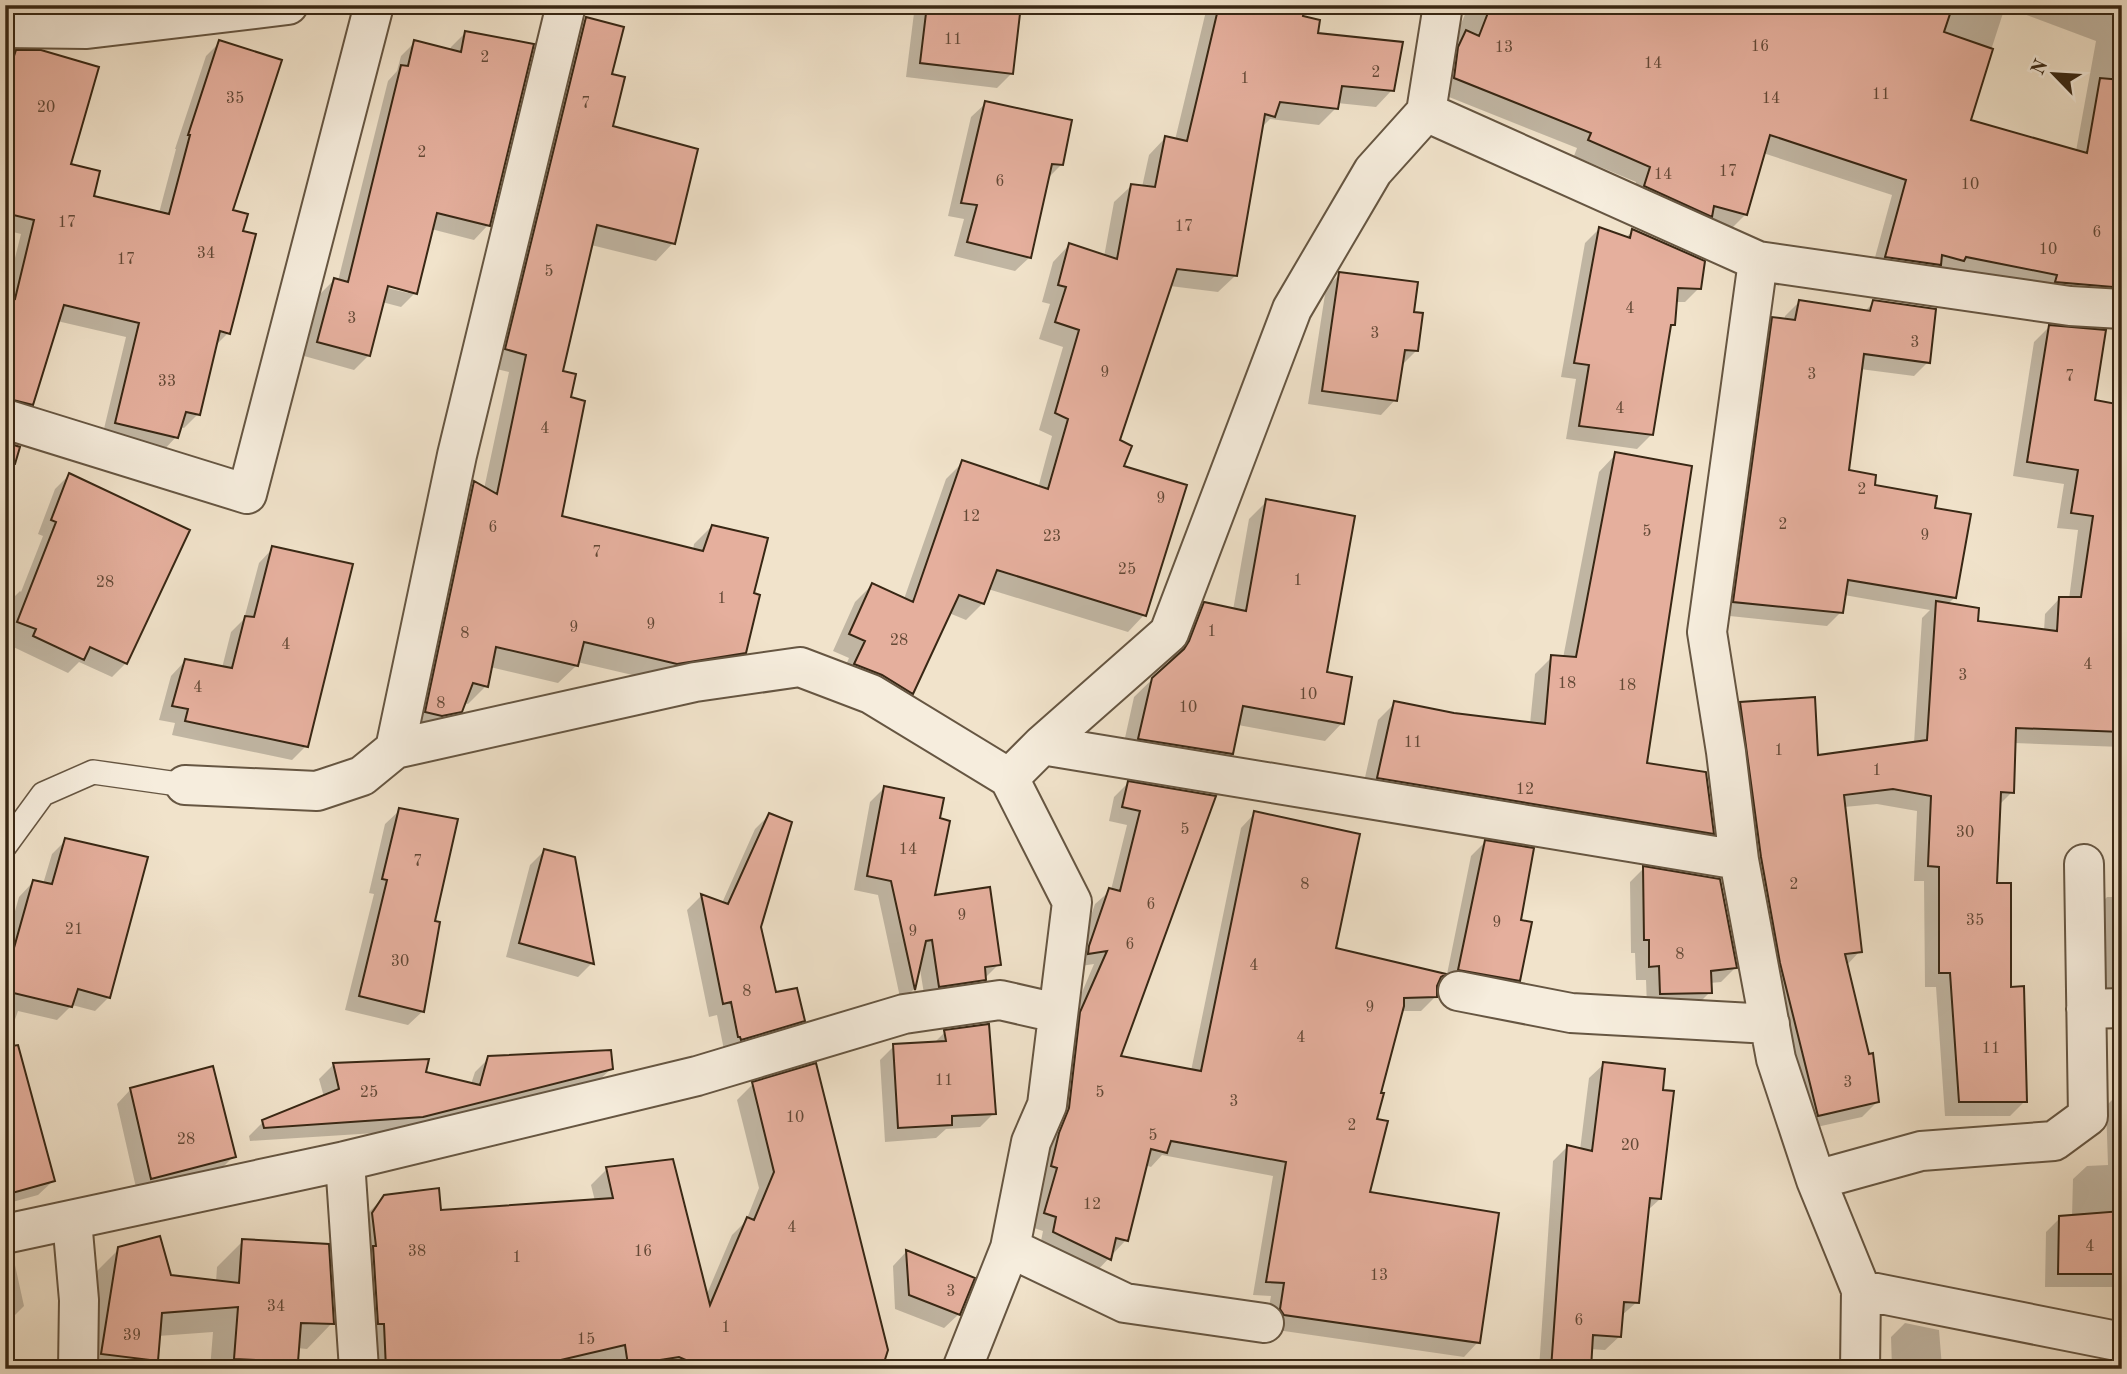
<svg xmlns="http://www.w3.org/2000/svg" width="2127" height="1374" viewBox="0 0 2127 1374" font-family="'Old Standard TT',serif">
	<rect width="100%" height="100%" fill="#f1e3cb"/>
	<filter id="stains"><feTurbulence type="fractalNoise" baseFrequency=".00286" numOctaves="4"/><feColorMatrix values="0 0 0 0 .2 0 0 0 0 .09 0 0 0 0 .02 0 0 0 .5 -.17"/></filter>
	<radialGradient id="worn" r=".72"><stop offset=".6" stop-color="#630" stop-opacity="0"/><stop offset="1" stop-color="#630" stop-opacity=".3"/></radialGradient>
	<path fill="#0003" fill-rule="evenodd" d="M915 5H1019L1012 73 997 88 906 77Z
		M1211 5H1304L1301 17 1316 35 1392 90 1376 107 1337 103 1336 108 1319 125 1270 119 1261 128 1235 276 1218 292 1170 286 1118 441 1144 615 1128 632 988 589 983 603 966 620 949 613 912 693 895 710 839 681 849 658 833 651 855 602 872 585 904 599 946 479 963 462 1038 488 1052 436 1039 430 1063 347 1039 339 1050 304 1042 302 1053 262 1069 245 1104 257 1114 202 1131 186 1142 187 1149 155 1165 138 1175 140 1206 11Z
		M1469 5H2122V300L1871 272 1892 195 1763 153 1746 214 1730 230 1630 202 1636 182 1574 156 1577 148 1439 93 1444 64ZM2005 7 2096 41 2076 151 1968 121Z
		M586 19 610 75 611 127 673 243 656 261 591 245 561 372 569 398 560 517 693 550 694 544 712 526 751 594 744 652 726 670 658 681 577 662 576 666 558 683 490 667 486 686 468 704 464 703 461 711 443 729H408L456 501 474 484 484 489 509 372 488 367 568 37Z
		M465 33 488 225 474 240 431 229 415 293 401 307 382 302 369 355 354 370 304 356 320 294 334 280 338 281 388 81 397 71 401 56 415 42 450 51 451 47ZM380 283 408 290V293L379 286Z
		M220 42 231 212 241 233 228 333 214 347 198 414 184 428 179 427 176 437 162 452 102 437 126 337 57 321 32 401 18 415 5 412V298L21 234 5 230V64L17 52 69 165 91 197 159 213 176 149H175L206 56Z
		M986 103 1061 165 1047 179 1030 257 1015 271 954 256 964 219 948 216 971 117Z
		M1599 229 1625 238 1633 231 1699 288 1685 302H1675L1673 325 1669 329 1651 435 1637 449 1566 439 1576 379 1561 377 1585 243Z
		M1340 274 1412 313 1417 350 1403 364 1395 400 1381 415 1308 404 1326 288Z
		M1799 302 1864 312 1874 302 1928 362 1914 376 1860 369 1847 472 1873 487 1933 509 1954 598 1947 605 1976 622 2044 631 2045 614 2060 598 2069 599 2078 530 2057 528 2064 484 2013 476 2034 342 2049 327 2093 402 2122 407V747L2014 743 2012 792 1998 806 1996 885 2025 1101 2010 1116H1945L1936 987H1925L1924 881H1914L1917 811 1877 804 1844 807 1860 951 1846 966 1877 1102 1862 1117 1803 1130 1726 718 1741 703 1816 757 1914 743 1922 618 1930 610 1844 595 1841 612 1827 626 1720 615 1759 333 1773 319 1784 321 1785 316Z
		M1616 454 1645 765 1712 833 1695 850 1361 795 1378 720 1395 703 1454 714 1530 724 1535 674 1552 657 1563 658 1599 472Z
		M69 475 126 663 112 677 79 662 68 673 7 644 5 647 6 605 20 591 21 592 43 536 38 534 55 489Z
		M1267 501 1342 723 1325 741 1238 725 1232 754 1214 771 1121 756 1134 697 1172 660 1187 621 1205 604 1233 610 1249 519Z
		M273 548 306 746 292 760 172 735 175 723 159 720 171 676 185 661 222 668 231 632 244 619 259 563Z
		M1128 783 1213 797 1118 1057 1191 1071 1241 828 1255 813 1334 949 1435 986V997L1421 1011H1401L1379 1094 1368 1194 1478 1342 1464 1357 1270 1329 1266 1323 1271 1296 1253 1295 1273 1176 1162 1155 1151 1167 1145 1165 1126 1240 1095 1273 1040 1246 1043 1231 1031 1227 1044 1182 1038 1180 1067 1028 1094 964 1074 967 1075 962 1095 904 1111 890 1127 825 1109 821 1114 797Z
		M884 788 938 820 933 897 999 964 970 993 925 1000 919 963 914 989 901 1002 878 895 854 890 870 802Z
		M400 810 433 922 423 1011 408 1025 345 1010 374 894 369 893 385 824Z
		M769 815 759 927 774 995 803 1020 789 1034 724 1050 717 1015 709 1017 687 910 701 896 722 903 755 829Z
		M66 840 109 997 95 1011 72 1005 57 1020 18 1011 13 1025 5 1033V946L19 897 33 882 43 884 52 854Z
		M1485 842 1519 921 1518 980 1504 994 1445 984 1471 856Z
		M544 851 592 963 578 977 506 957 530 865Z
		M1644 868 1735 968 1721 982 1710 983V992L1696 1006 1647 1007 1646 980H1636L1635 953H1631L1630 882Z
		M2107 897H2122V1005L2095 993 2093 911Z
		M945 1032 994 1113 980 1127 946 1129 936 1138 885 1142 880 1060 894 1046 934 1043Z
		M2122 1035V1287H2045L2046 1232 2060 1218 2072 1217 2073 1179 2087 1166 2108 1165 2106 1106 2113 1099 2112 1045Z
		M489 1058 612 1068 597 1082 407 1131 250 1141 249 1136 263 1122 324 1097 319 1079 333 1065 424 1074 471 1084 475 1072Z
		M1604 1064 1660 1199 1647 1211 1637 1302 1621 1316 1620 1336 1605 1350 1590 1349 1589 1369H1539L1553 1161 1567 1147 1580 1150 1589 1078Z
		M753 1084 880 1369H370L357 1230 368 1213 384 1197 439 1212 595 1201 591 1185 607 1169 706 1296 732 1235 746 1221 759 1188 737 1100Z
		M131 1089 234 1156 220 1170 137 1192 117 1104Z
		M5 1122 53 1181 38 1195 5 1204Z
		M243 1241 332 1323 307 1349 297 1348 296 1361 288 1369H210L213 1332 158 1336 156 1360 147 1369H78L93 1275 119 1249 170 1277 216 1282 217 1267Z
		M906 1252 959 1314 944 1328 895 1309 893 1266Z
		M5 1256H13L24 1306 10 1320 5 1321Z
		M1905 1323 1939 1330 1942 1367 1981 1365V1369H1892L1891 1337Z
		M1147 1359 1190 1369H1137Z"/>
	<path fill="#e5af9d" stroke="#382714" stroke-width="2" d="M927 5H1021L1013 74 920 63Z
		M1219 5H1305L1303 16 1320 20 1318 33 1403 42 1394 91 1342 86 1338 109 1280 102 1275 117 1265 114 1237 276 1177 269 1120 440 1132 446 1124 466 1187 485 1146 616 997 570 984 604 959 595 913 694 882 675 854 664 865 641 849 634 872 583 913 602 962 460 1048 489 1068 419 1055 413 1079 330 1055 322 1066 287 1058 285 1069 243 1117 259 1131 184 1155 187 1165 136 1187 141Z
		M1491 5H1953L1944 32 1993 49 1971 120 2087 153 2100 78 2122 80V281L2115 280 2113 287 2055 282 2057 275 1966 257 1964 261 1942 255 1941 265 1885 257 1906 180 1770 135 1747 215 1714 206 1712 217 1644 186 1650 167 1588 140 1591 133 1454 78 1458 47 1466 30 1479 36Z
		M586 17 624 27 612 74 625 77 613 126 698 149 675 244 597 225 563 371 576 374 571 397 585 401 562 516 703 551 712 525 768 538 754 593 760 595 746 653 677 664 584 642 578 666 496 647 488 687 473 683 462 712 442 716 425 712 474 481 497 494 526 355 505 349Z
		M465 31 534 44 490 226 437 213 417 294 388 286 370 356 317 342 334 278 348 282 401 65 408 66 414 40 461 52Z
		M219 40 282 60 233 210 248 214 243 231 256 234 230 334 220 331 200 415 186 412 178 438 115 423 139 323 64 305 33 405 5 398V296L15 299 34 220 5 213V83L16 50H41L99 67 71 164 100 171 94 196 169 214 190 135H188Z
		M985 101 1072 120 1063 165 1052 164 1031 258 967 242 977 205 961 203Z
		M1599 227 1630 238 1632 229 1705 261 1701 289 1678 288 1675 325H1671L1653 435 1579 426 1589 365 1574 363Z
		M1339 272 1418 282 1414 312 1423 313 1418 351 1405 350 1397 401 1322 391Z
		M1799 300 1870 311 1873 300 1936 309 1930 363 1864 354 1849 470 1876 475 1875 485 1937 496 1935 508 1971 514 1956 598 1848 580 1843 613 1733 602 1772 317 1795 320Z
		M2049 325 2106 330 2095 400 2122 405V732L2016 728 2014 793 2001 792 1997 883H2011V987L2024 986 2027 1102H1959L1950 973H1939V867L1928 866 1931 796 1893 789 1844 795 1862 952 1845 954 1869 1054 1873 1053 1879 1102 1818 1116 1780 963 1761 857 1740 702 1815 697 1818 755 1927 740 1936 601 1979 608 1978 621 2057 631 2059 597H2081L2093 516 2071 513 2078 470 2027 462Z
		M5 442 20 447 15 464 5 463Z
		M1615 452 1692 466 1647 763 1706 772 1714 834 1377 778 1394 701 1454 713 1545 724 1551 655 1576 657Z
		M69 473 190 530 127 664 90 647 84 660 33 636 36 629 17 622 56 522 51 520Z
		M1266 499 1355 516 1327 672 1352 677 1344 724 1243 706 1233 754 1138 739 1152 678 1184 649 1189 641 1204 602 1246 611Z
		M272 546 353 564 308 747 185 721 188 709 172 706 185 659 232 668 245 616 254 617Z
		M1128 781 1216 796 1121 1056 1201 1071 1254 811 1360 834 1336 948 1446 974 1441 977 1437 986V997L1404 998V1006L1381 1093H1384L1377 1119 1388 1121 1370 1192 1499 1213 1480 1343 1284 1315 1280 1309 1284 1283 1266 1282 1286 1162 1171 1141 1167 1153 1151 1149 1128 1241 1116 1238 1111 1260 1053 1232 1056 1217 1044 1213 1057 1168 1051 1166 1059 1133 1069 1108 1080 1012 1107 951 1088 954 1089 946 1109 888 1120 891 1140 811 1122 807Z
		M884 786 944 798 940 818 950 821 935 895 990 887 1001 965 985 967 986 980 939 987 932 940 926 941 915 990 891 881 867 876Z
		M399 808 458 819 435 921 440 922 424 1012 359 996 387 880 382 879Z
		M769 813 792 822 761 927 776 992 797 988 805 1021 741 1040 740 1037H738L731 1002 723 1004 701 894 728 904Z
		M65 838 148 857 110 998 78 989 72 1007 5 991V980L33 880 52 884Z
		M1485 840 1534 848 1521 920 1532 922 1520 981 1458 970Z
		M544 849 575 857 594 964 519 943Z
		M1643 866 1720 879 1737 968 1711 971 1712 993 1660 994 1659 966 1649 967V940H1644Z
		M989 1024 996 1114 952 1116V1125L898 1128 893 1044 946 1041 944 1030Z
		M18 1045 55 1181 5 1195V1047Z
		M611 1050 613 1069 423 1117 264 1128 262 1120 339 1089 333 1063 429 1059 426 1072 480 1085 488 1056Z
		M1603 1062 1665 1069 1663 1090 1674 1091 1661 1199 1650 1198 1639 1303 1624 1302 1621 1337 1593 1335 1591 1369H1551L1567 1145 1592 1151Z
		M816 1063 888 1350 882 1369H682L686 1360 679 1357 628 1365 625 1345 552 1362 553 1369H386L384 1324H378L373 1246H376L372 1213 384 1195 439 1188 441 1210 613 1198 606 1167 673 1159 710 1305 747 1217 754 1220 774 1172 752 1082Z
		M213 1066 236 1157 151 1179 130 1088Z
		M2122 1211V1274H2058L2059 1216Z
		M160 1236 171 1275 239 1283 242 1239 329 1244 334 1324 301 1323 298 1362 234 1359 238 1307 162 1313 158 1361 101 1354 118 1247Z
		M906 1250 975 1278 960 1315 909 1295Z"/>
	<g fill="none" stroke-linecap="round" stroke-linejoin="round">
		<g stroke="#665642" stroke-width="26">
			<path id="service" d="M5 846 43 794 93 772 185 785"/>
		</g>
		<g stroke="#665642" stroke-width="42">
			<path id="minor" d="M566 5 457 455 395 749 695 682 800 667 871 694 1009 778
				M5 28 87 29 288 5
				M1426 112 1758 261 2070 306 2122 309
				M1758 261 1707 632 1726 752 1739 860 1776 1059 1816 1180 1861 1290 1860 1369
				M5 419 247 494 374 5
				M1042 745 1739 860
				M185 785 317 791 362 776 395 749
				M1458 991 1571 1013 1770 1024
				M2086 1009 2122 1008
				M345 1161 359 1369
				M1816 1180 1921 1151 2054 1141 2088 1116 2084 864
				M72 1220 79 1300 78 1369
				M5 1234 345 1161 697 1076 904 1014 1000 1000 1057 1013
				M1010 1248 1125 1303 1264 1323
				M1861 1290 2122 1342
				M962 1369 1010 1248 1031 1142 1047 1105 1072 902 1009 778 1042 745 1169 633 1292 309 1373 171 1426 112 1443 5"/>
		</g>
		<use href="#service" stroke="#f6eddd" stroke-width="23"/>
		<use href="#minor" stroke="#f6eddd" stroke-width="38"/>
	</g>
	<g text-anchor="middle" stroke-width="6" stroke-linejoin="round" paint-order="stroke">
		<g font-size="16" fill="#634936">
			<text x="953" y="44">11</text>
			<text x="1760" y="51">16</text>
			<text x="1504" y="52">13</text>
			<text x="485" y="62">2</text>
			<text x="1653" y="68">14</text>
			<text x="1376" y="77">2</text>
			<text x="1245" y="83">1</text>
			<text x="1881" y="99">11</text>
			<text x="235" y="103">35</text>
			<text x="1771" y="103">14</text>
			<text x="586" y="108">7</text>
			<text x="46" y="112">20</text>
			<text x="422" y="157">2</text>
			<text x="1728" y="176">17</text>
			<text x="1663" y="179">14</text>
			<text x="1000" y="186">6</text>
			<text x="1970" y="189">10</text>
			<text x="67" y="227">17</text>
			<text x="1184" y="231">17</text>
			<text x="2097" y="237">6</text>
			<text x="2048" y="254">10</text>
			<text x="206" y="258">34</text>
			<text x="126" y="264">17</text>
			<text x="549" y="276">5</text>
			<text x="1630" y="313">4</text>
			<text x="352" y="323">3</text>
			<text x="1375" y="338">3</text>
			<text x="1915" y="347">3</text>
			<text x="1105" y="377">9</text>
			<text x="1812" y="379">3</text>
			<text x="2070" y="381">7</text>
			<text x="167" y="386">33</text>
			<text x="1620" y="413">4</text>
			<text x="545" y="433">4</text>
			<text x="1862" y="494">2</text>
			<text x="1161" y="503">9</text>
			<text x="971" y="521">12</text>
			<text x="1783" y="529">2</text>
			<text x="493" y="532">6</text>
			<text x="1647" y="536">5</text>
			<text x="1925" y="540">9</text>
			<text x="1052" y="541">23</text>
			<text x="597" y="557">7</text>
			<text x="1127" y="574">25</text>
			<text x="1298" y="585">1</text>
			<text x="105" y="587">28</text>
			<text x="722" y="603">1</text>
			<text x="651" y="629">9</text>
			<text x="574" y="632">9</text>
			<text x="1212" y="636">1</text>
			<text x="465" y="638">8</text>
			<text x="899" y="645">28</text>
			<text x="286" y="649">4</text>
			<text x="2088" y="669">4</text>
			<text x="1963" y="680">3</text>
			<text x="1567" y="688">18</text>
			<text x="1627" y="690">18</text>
			<text x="198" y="692">4</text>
			<text x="1308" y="699">10</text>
			<text x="441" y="708">8</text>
			<text x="1188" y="712">10</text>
			<text x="1413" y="747">11</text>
			<text x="1779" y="755">1</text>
			<text x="1877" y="775">1</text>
			<text x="1525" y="794">12</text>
			<text x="1185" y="834">5</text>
			<text x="1965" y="837">30</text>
			<text x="908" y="854">14</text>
			<text x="418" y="866">7</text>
			<text x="1305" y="889">8</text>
			<text x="1794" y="889">2</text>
			<text x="1151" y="909">6</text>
			<text x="962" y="920">9</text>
			<text x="1975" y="925">35</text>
			<text x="1497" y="927">9</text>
			<text x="74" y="934">21</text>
			<text x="913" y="936">9</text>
			<text x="1130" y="949">6</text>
			<text x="1680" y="959">8</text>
			<text x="400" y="966">30</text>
			<text x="1254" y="970">4</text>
			<text x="747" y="996">8</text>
			<text x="1370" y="1012">9</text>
			<text x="1301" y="1042">4</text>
			<text x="1991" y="1053">11</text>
			<text x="944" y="1085">11</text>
			<text x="1848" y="1087">3</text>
			<text x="369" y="1097">25</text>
			<text x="1100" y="1097">5</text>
			<text x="1234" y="1106">3</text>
			<text x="795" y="1122">10</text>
			<text x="1352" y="1130">2</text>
			<text x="1153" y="1140">5</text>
			<text x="186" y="1144">28</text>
			<text x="1630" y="1150">20</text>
			<text x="1092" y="1209">12</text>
			<text x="792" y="1232">4</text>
			<text x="2090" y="1251">4</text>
			<text x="417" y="1256">38</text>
			<text x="643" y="1256">16</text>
			<text x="517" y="1262">1</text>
			<text x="1379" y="1280">13</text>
			<text x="951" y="1296">3</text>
			<text x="276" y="1311">34</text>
			<text x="1579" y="1325">6</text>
			<text x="726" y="1332">1</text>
			<text x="132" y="1340">39</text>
			<text x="586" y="1344">15</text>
		</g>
	</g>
	<rect width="2127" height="1374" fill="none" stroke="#f1e3cb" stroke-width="28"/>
	<rect x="7" y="7" width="2113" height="1360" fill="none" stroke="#382714" stroke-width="3.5"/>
	<rect x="14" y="14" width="2099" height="1346" fill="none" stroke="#382714" stroke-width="2"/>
	<g transform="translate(2054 74) rotate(295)" stroke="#f6eddd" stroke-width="5" paint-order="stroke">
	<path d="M0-5L12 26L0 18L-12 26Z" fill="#382714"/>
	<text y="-10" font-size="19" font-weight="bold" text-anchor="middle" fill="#382714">N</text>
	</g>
	<rect width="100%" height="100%" filter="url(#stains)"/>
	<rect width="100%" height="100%" fill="url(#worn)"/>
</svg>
